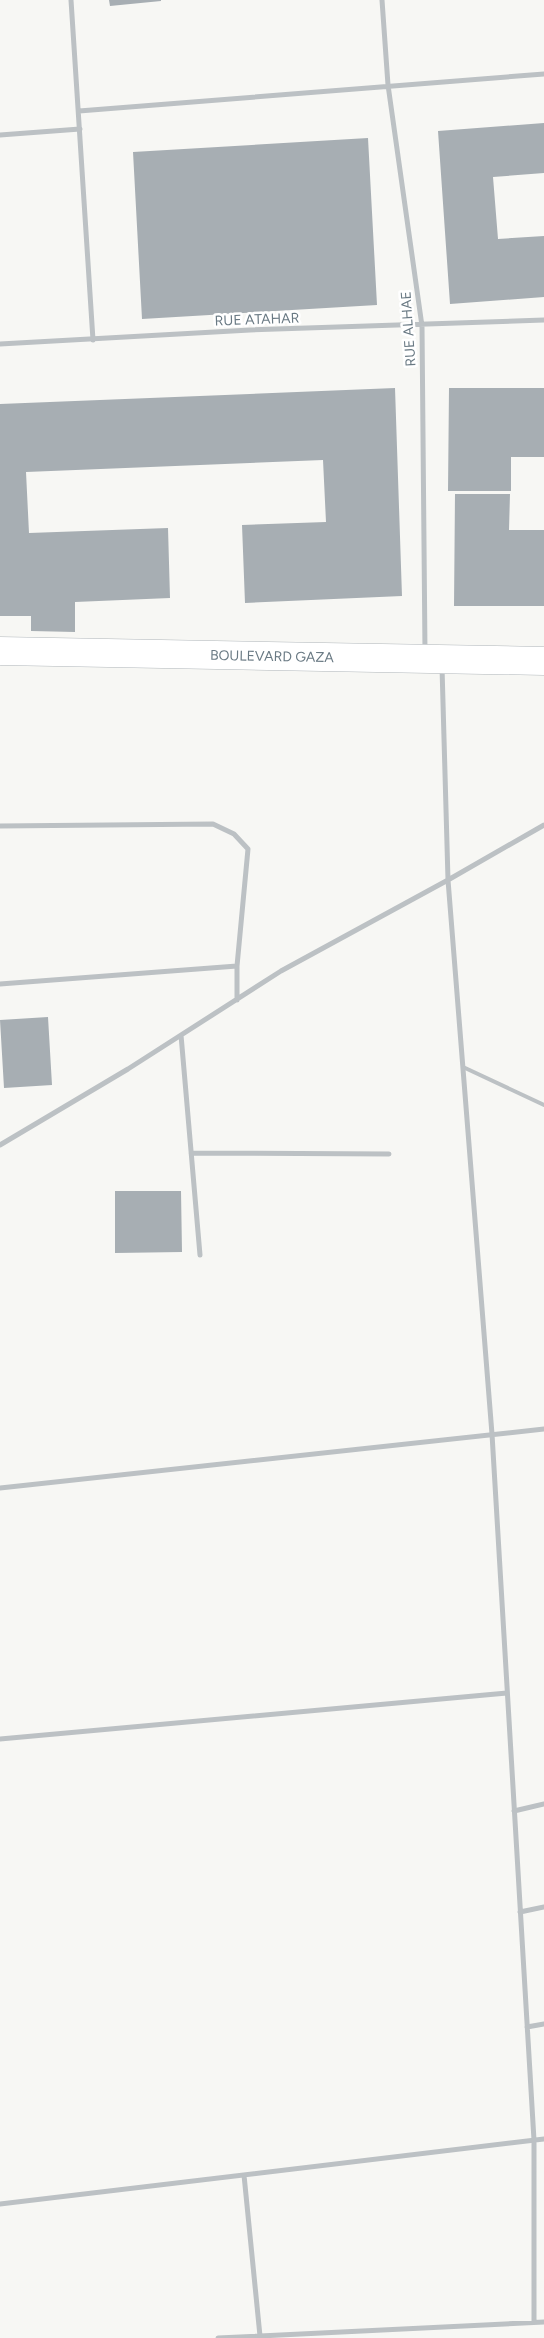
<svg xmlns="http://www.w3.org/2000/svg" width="544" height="2338" viewBox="0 0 544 2338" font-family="Figtree,sans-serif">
	<rect width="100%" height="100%" fill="#f7f7f4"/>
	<path fill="#a7aeb3" d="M109 0H161V1L110 6Z
		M544 123V173L493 177 498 239 544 236V297L450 304 438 131Z
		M368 138 377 305 142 319 133 152Z
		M395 388 402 596 245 603 242 525 326 522 323 460 26 472 29 533 168 528 170 598 75 602V632L31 631V616H0V404Z
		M449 388H544V457H511V491H448Z
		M455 494H510L509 530H544V606H454Z
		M48 1017 52 1085 4 1088 0 1020Z
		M115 1191H181L182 1252 115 1253Z"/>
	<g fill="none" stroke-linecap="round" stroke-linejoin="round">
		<g stroke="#b1b7bb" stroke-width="29">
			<g id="secondary">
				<path id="s1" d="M0 651 544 661"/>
			</g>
		</g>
		<path stroke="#bcc1c4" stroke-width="4" d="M463 1067 544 1105"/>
		<path stroke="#bcc1c4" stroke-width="5" d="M71 0 93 340
			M382 0 388 85 422 326 425 652
			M79 111 544 74
			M0 135 80 129
			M0 344 250 330 544 320
			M442 667 448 880 492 1434 534 2140V2322
			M0 826 213 824 234 834 248 849 237 966V1000
			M0 984 237 966
			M181 1035 200 1255
			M0 1145 128 1069 281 971 448 880 544 825
			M191 1153 389 1154
			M0 1488 544 1429
			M0 1739 507 1693
			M514 1811 544 1804
			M520 1912 544 1907
			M527 2027 544 2024
			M244 2175 260 2336 544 2322
			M0 2204 544 2139
			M218 2338 260 2336 261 2338"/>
		<use href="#secondary" stroke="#fff" stroke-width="28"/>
	</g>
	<g text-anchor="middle" stroke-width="5" stroke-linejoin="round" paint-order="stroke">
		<g font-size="14" fill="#697983" stroke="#fff">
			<text transform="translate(257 319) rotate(-2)" y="5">RUE ATAHAR</text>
			<text transform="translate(408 329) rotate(-94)" y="5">RUE ALHAE</text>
			<text dy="5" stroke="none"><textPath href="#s1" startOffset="272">BOULEVARD GAZA</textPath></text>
		</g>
	</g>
</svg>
